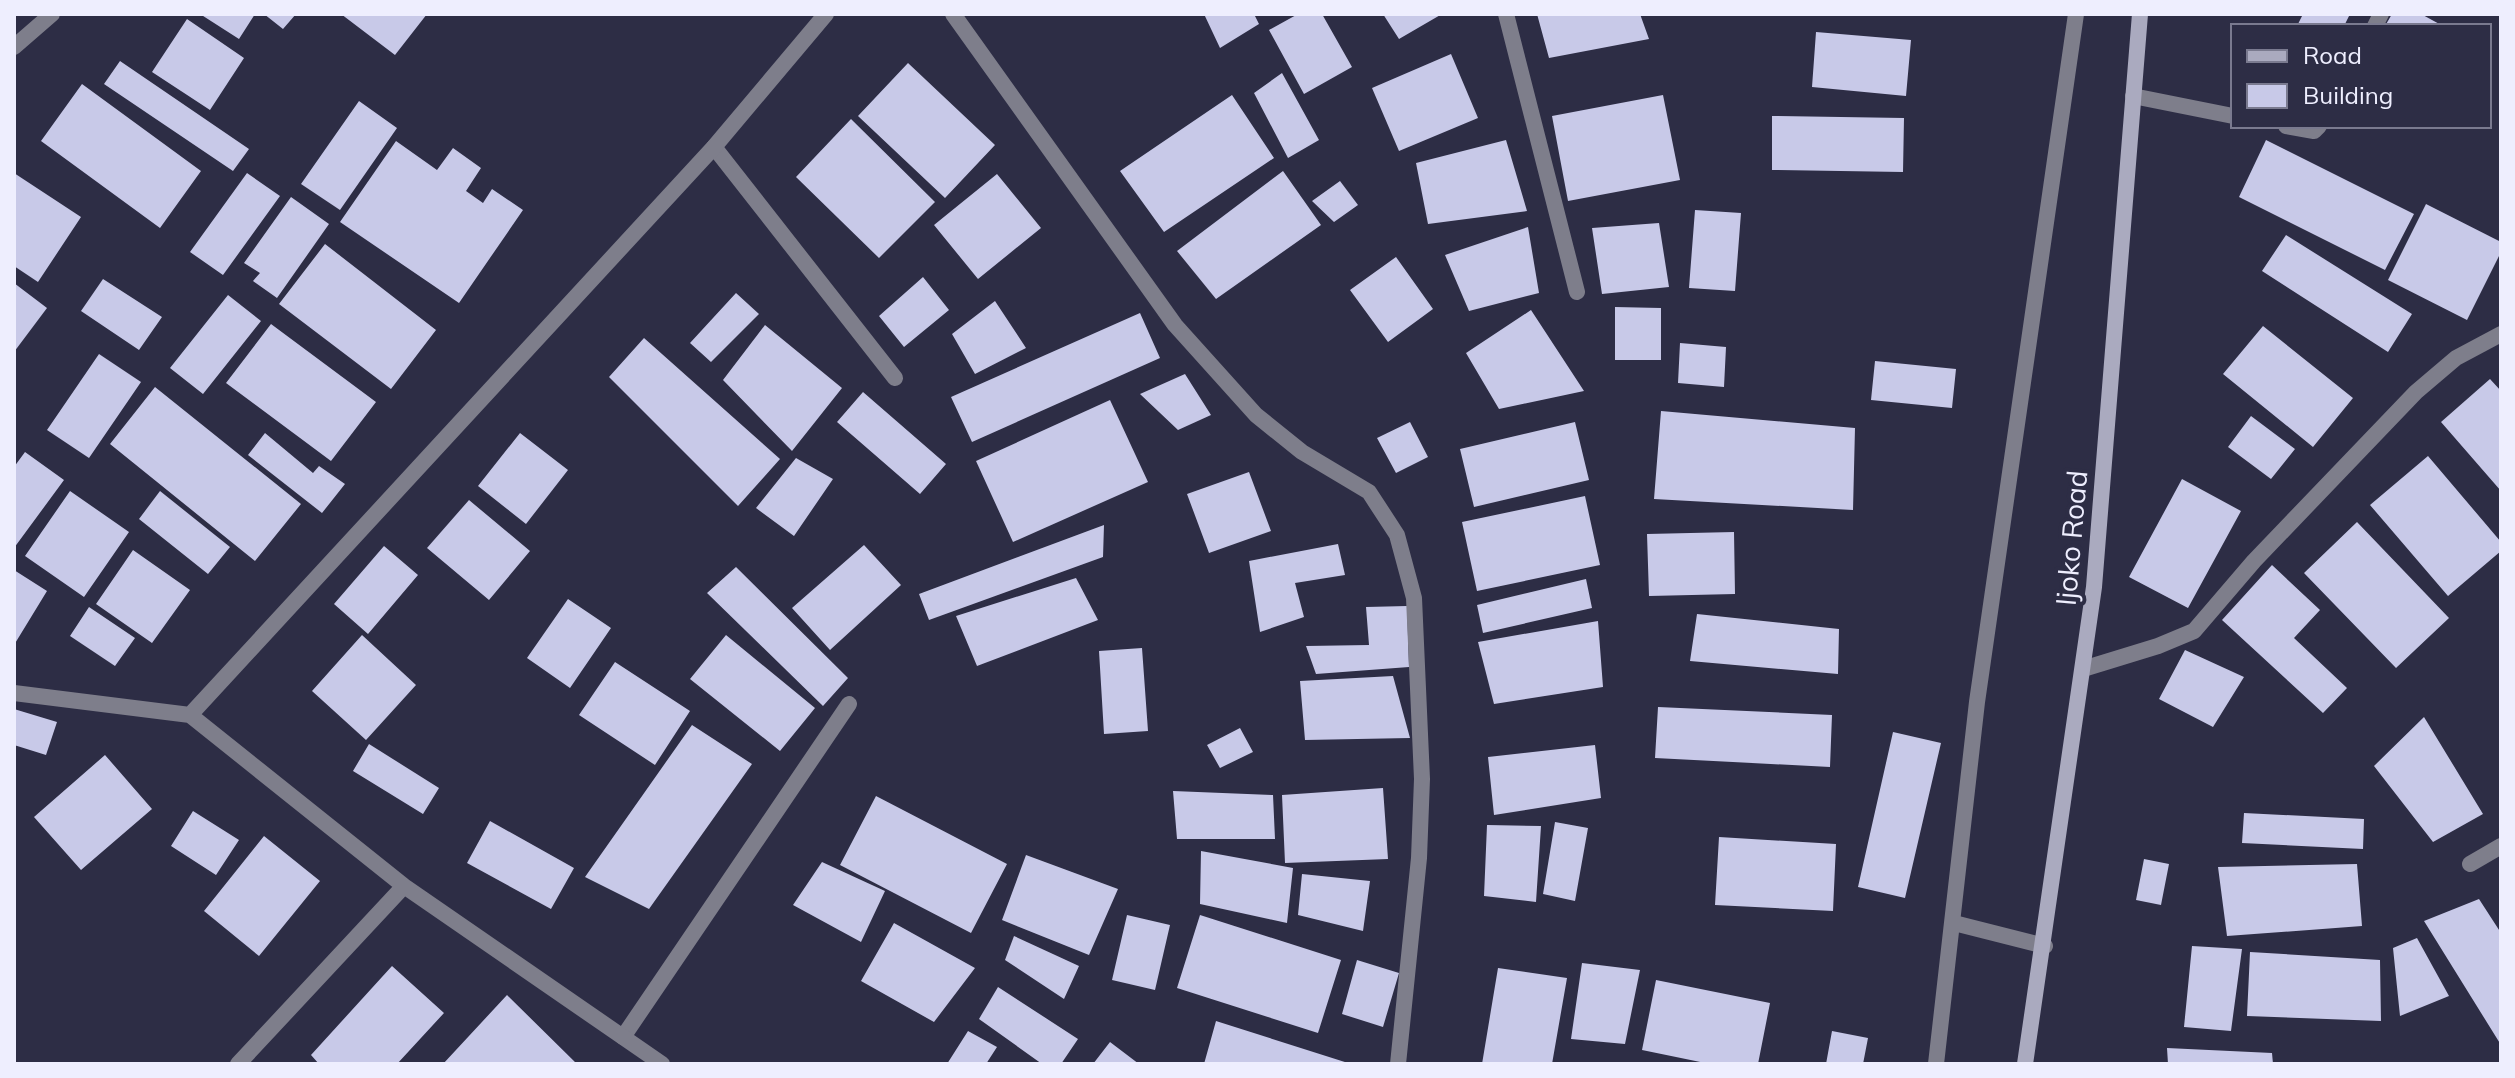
<svg xmlns="http://www.w3.org/2000/svg" width="2515" height="1078" viewBox="0 0 2515 1078" font-family="Mulish,sans-serif">
  <style>
    .building { fill: #c8c9e8 }
    .lines { fill: none; stroke-linecap: round; stroke-linejoin: round }
    .lane { stroke: #7e7e8b; stroke-width: 16 }
    .street { stroke: #7e7e8b; stroke-width: 16 }
    .secondary { stroke: #aaaabf; stroke-width: 16 }
    .labels { text-anchor: middle; dominant-baseline: central; stroke-width: 8; stroke-linejoin: round; paint-order: stroke }
    .street-label { font-size: 28px; fill: #eeeefe; stroke: #2d2d45 }
  </style>
  <rect width="100%" height="100%" fill="#2d2d45"/>
  <path class="building" d="M200,14h55l-16,25z
    M264,14h32l-13,15z
    M341,14h86l-32,41z
    M1204,14h50l5,10 -39,24z
    M1298,14h24l30,53 -48,27 -35,-64z
    M1383,14h59l-43,25z
    M1537,14h103l9,25 -100,19z
    M2303,14h47l-6,12h-47z
    M2392,14h29l22,12h-58z
    M187,19l57,39 -34,52 -58,-38z
    M1816,32l95,8 -5,56 -94,-9z
    M1451,54l27,64 -79,33 -27,-63z
    M120,61l129,88 -16,22 -129,-87z
    M908,63l87,82 -50,53 -87,-82z
    M1282,73l37,67 -31,18 -34,-65z
    M82,84l119,87 -41,57 -119,-87z
    M1232,95l42,63 -110,74 -44,-61z
    M1663,95l17,85 -112,21 -16,-85z
    M359,101l38,27 -57,82 -39,-26z
    M1772,116l132,2 -1,54 -131,-2z
    M851,119l84,83 -56,56 -83,-81z
    M1506,140l21,71 -99,13 -12,-61z
    M2266,140l148,74 -29,56 -146,-73z
    M396,141l41,29 16,-22 28,20 -15,23 17,12 9,-14 31,21 -64,93 -119,-81z
    M1283,171l38,54 -105,74 -39,-48z
    M14,173l67,44 -43,65 -24,-16z
    M247,173l33,23 -57,79 -33,-23z
    M997,174l44,54 -63,51 -44,-54z
    M1340,181l18,24 -24,17 -22,-21z
    M291,197l38,27 -52,74 -24,-17 7,-8 -16,-10z
    M2426,204l75,38v10l-34,68 -79,-40z
    M1695,210l46,3 -6,78 -46,-3z
    M1659,223l10,64 -67,7 -10,-66z
    M1528,227l11,66 -70,18 -24,-56z
    M2286,235l126,79 -24,38 -126,-81z
    M325,244l111,86 -45,59 -112,-85z
    M1396,257l37,52 -45,33 -38,-52z
    M923,277l26,33 -45,37 -25,-31z
    M103,279l59,38 -23,33 -58,-39z
    M14,283l33,25 -33,44z
    M736,293l23,21 -48,48 -21,-19z
    M228,295l33,26 -58,73 -33,-26z
    M995,301l31,47 -51,26 -23,-40z
    M1615,307l46,1v52h-46z
    M1531,310l53,81 -85,18 -33,-56z
    M1140,313l20,45 -188,84 -21,-45z
    M271,324l105,78 -45,59 -105,-78z
    M765,325l77,63 -50,63 -69,-71z
    M2263,326l90,72 -40,49 -90,-73z
    M644,338l136,121 -42,47 -129,-129z
    M1680,343l46,4 -2,40 -46,-4z
    M99,354l42,28 -52,76 -42,-28z
    M1875,361l81,8 -4,39 -81,-8z
    M1185,374l26,41 -33,15 -38,-36z
    M2490,379l11,12v100l-60,-69z
    M155,387l146,117 -46,57 -145,-117z
    M863,392l83,72 -26,30 -83,-72z
    M1110,400l38,82 -135,60 -37,-81z
    M1661,411l194,17 -2,82 -199,-11z
    M2251,416l44,33 -24,30 -43,-32z
    M1410,422l18,35 -32,16 -19,-35z
    M1575,422l14,58 -115,27 -14,-58z
    M265,433l48,40 6,-7 26,18 -23,29 -74,-58z
    M520,433l48,37 -42,54 -48,-38z
    M25,452l39,28 -50,68v-81z
    M2428,456l73,86v9l-53,45 -78,-91z
    M796,458l37,21 -39,57 -38,-28z
    M1249,472l22,59 -62,22 -22,-59z
    M2182,479l59,32 -53,97 -59,-31z
    M70,491l59,41 -45,65 -59,-41z
    M160,491l70,56 -22,27 -69,-55z
    M1585,496l15,69 -123,26 -15,-69z
    M469,500l61,51 -41,49 -62,-52z
    M2357,522l92,96 -53,50 -92,-95z
    M1104,525l-1,32 -174,63 -10,-26z
    M1734,532l1,62 -86,2 -2,-62z
    M1338,544l7,31 -50,8 9,34 -44,15 -11,-71z
    M864,545l37,40 -71,65 -38,-42z
    M384,546l34,29 -50,59 -34,-30z
    M133,550l57,40 -38,53 -56,-39z
    M2272,565l48,45 -26,28 53,50 -24,25 -101,-93z
    M736,567l112,111 -25,28 -116,-113z
    M14,570l33,21 -33,54z
    M1076,578l22,42 -121,46 -21,-50z
    M1586,579l6,29 -109,25 -6,-28z
    M568,599l43,29 -41,60 -43,-30z
    M1407,606l2,61 -93,7 -10,-28 63,-1 -3,-38z
    M89,607l46,31 -20,28 -45,-30z
    M1697,614l142,15 -1,45 -148,-13z
    M1598,621l5,66 -109,17 -16,-62z
    M362,635l54,50 -50,55 -54,-49z
    M726,635l89,73 -35,43 -90,-72z
    M1142,648l6,83 -44,3 -5,-83z
    M2185,650l59,27 -31,50 -54,-28z
    M615,662l75,49 -35,54 -76,-50z
    M1393,676l17,62 -105,2 -5,-59z
    M1658,707l174,8 -2,52 -175,-9z
    M14,709l43,13 -11,33 -32,-10z
    M2424,717l59,97 -50,28 -59,-76z
    M692,725l60,39 -103,145 -64,-32z
    M1240,728l13,24 -33,16 -13,-23z
    M1893,732l48,11 -36,155 -47,-11z
    M369,744l70,44 -16,26 -70,-43z
    M1595,745l6,53 -107,17 -6,-58z
    M105,755l47,54 -71,61 -47,-53z
    M1383,788l5,71 -103,4 -3,-68z
    M1173,791l100,4 2,44h-98z
    M876,796l131,68 -36,69 -131,-68z
    M193,811l46,29 -23,35 -45,-29z
    M2244,813l120,6 -1,30 -121,-6z
    M490,821l84,47 -23,41 -84,-46z
    M1555,822l33,6 -13,73 -32,-7z
    M1487,825l54,1 -5,76 -52,-6z
    M264,836l56,45 -61,75 -55,-45z
    M1719,837l117,7 -3,67 -118,-6z
    M1201,851l92,17 -6,55 -87,-19z
    M1026,855l92,34 -29,66 -87,-35z
    M2144,859l25,5 -8,41 -25,-5z
    M822,862l63,29 -24,51 -68,-37z
    M2357,864l5,62 -135,10 -9,-69z
    M1302,874l68,7 -7,50 -65,-16z
    M2479,899l22,34v112l-77,-124z
    M1127,915l43,10 -15,65 -43,-10z
    M1200,915l141,45 -23,73 -141,-45z
    M894,923l81,45 -41,54 -73,-41z
    M1014,936l65,30 -15,33 -59,-39z
    M2417,938l32,58 -49,20 -7,-68z
    M2192,946l50,3 -11,82 -47,-4z
    M2250,952l130,8 1,61 -134,-5z
    M1357,960l42,13 -16,54 -41,-13z
    M1582,963l58,7 -15,74 -54,-5z
    M392,966l52,47 -47,51h-78l-8,-9z
    M1498,968l69,10 -15,86h-70z
    M1656,980l114,23 -12,61h-48l-68,-14z
    M998,987l80,52 -17,25h-19l-63,-45z
    M507,995l70,69h-134z
    M1216,1021l132,42v1h-144z
    M968,1031l29,16 -11,17h-39z
    M1832,1031l36,7 -5,26h-37z
    M1110,1042l29,22h-46z
    M2167,1048l105,5 1,11h-105z"/>
  <g class="lines">
    <path class="lane" d="M1506,14l71,278
      M2375,26l6,-12
      M2133,96l100,20
      M2286,126l28,5 5,-5
      M714,147l181,231
      M2470,864l31,-18
      M623,1037l226,-333"/>
    <path class="street" d="M953,14l222,311 81,90 46,37 67,40 28,43 17,63 8,181 -3,79 -21,206
      M14,47l38,-33
      M2083,669l75,-23 36,-15 60,-70 162,-169 40,-34 45,-24
      M14,693l176,22 214,171 258,178
      M190,715l524,-568 112,-133
      M1954,923l91,23
      M238,1064l166,-178
      M1936,1064l41,-362 99,-688"/>
    <path class="secondary" d="M2025,1064l69,-477 46,-573"/>
  </g>
  <g class="labels">
    <g class="street-label">
      <text transform="translate(2071 538) rotate(-85)">Ijoko Road</text>
    </g>
  </g>
  <rect width="2515" height="1078" fill="none" stroke="#eeeefe" stroke-width="32"/>
  <rect x="2231" y="24" width="260" height="104" fill="#2d2d45" stroke="#7a7a8f" stroke-width="2"/>
  <rect x="2247" y="50" width="40" height="12" fill="#aaaabf" stroke="#7a7a8f" stroke-width="2"/>
  <text x="2303" y="64" font-size="24" fill="#eeeefe">Road</text>
  <rect x="2247" y="84" width="40" height="24" fill="#c8c9e8" stroke="#7a7a8f" stroke-width="2"/>
  <text x="2303" y="104" font-size="24" fill="#eeeefe">Building</text>
</svg>
